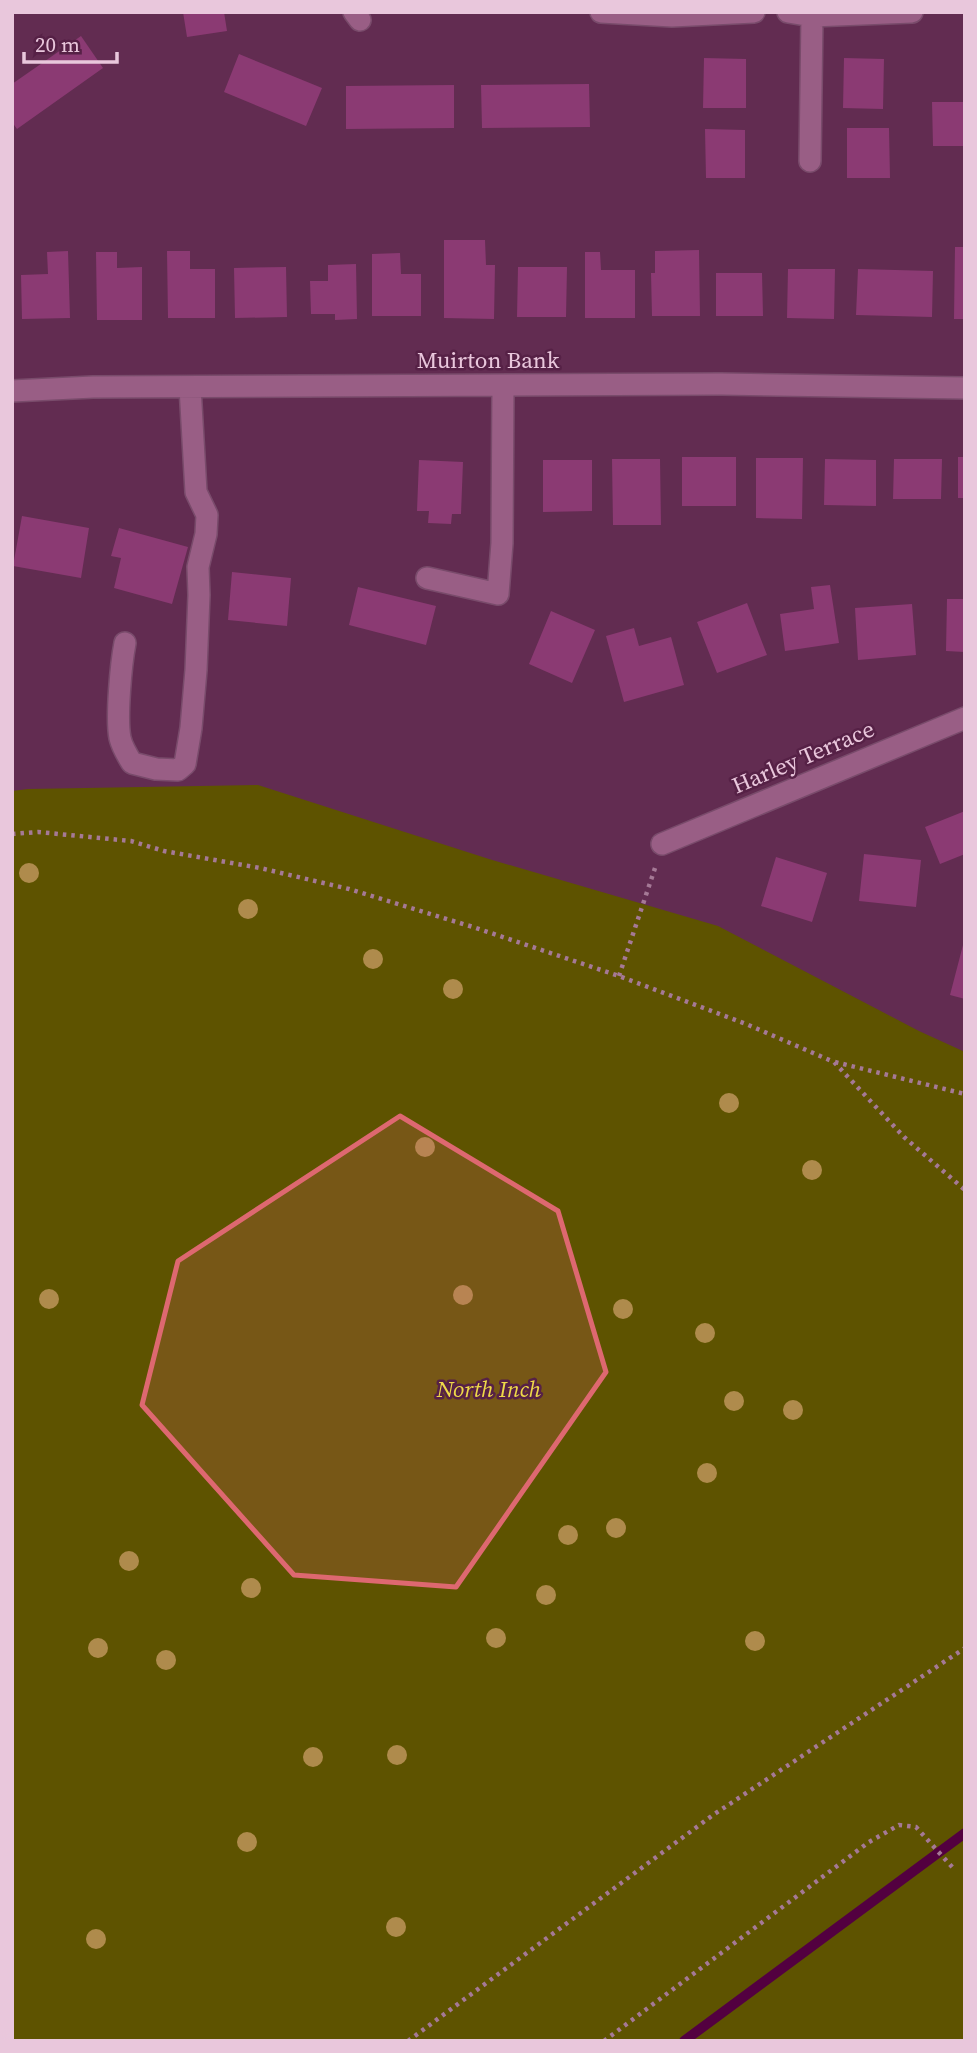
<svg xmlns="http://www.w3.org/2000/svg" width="977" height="2053" viewBox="0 0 977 2053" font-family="'Source Serif 4',serif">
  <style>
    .green { fill: #5e5300 }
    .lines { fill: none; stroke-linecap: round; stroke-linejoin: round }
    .stream { stroke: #530040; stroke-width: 10 }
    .building { fill: #8b3a73 }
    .minor-casing { stroke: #794b6b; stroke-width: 24 }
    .path { stroke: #a57996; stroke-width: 4.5; stroke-dasharray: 3.5 5; stroke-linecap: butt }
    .minor { stroke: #995e85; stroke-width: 21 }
    .tree { fill: #af8b4c }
    .marked { fill: #de6870; fill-opacity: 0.2; stroke: #de6870; stroke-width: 5; stroke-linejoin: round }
    .labels { text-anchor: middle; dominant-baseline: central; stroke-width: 5; stroke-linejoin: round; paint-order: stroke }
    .street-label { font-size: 23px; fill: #e9c7dc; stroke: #562146 }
    .park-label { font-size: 23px; font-style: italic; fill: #eed948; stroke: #562146 }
  </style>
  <rect width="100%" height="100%" fill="#622c51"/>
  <path class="green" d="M258,785l231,74 229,67 201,105 46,21v989h-953v-1250l16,-2z"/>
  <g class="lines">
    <path class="stream" d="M684,2041l281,-208"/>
  </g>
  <path class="building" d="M183,12h41l3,19 -40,6z
    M81,36l22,32 -86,61 -5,-7v-38z
    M239,54l83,34 -16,38 -82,-34z
    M704,58l42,1v49h-43z
    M844,58l40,1 -1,50 -40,-1z
    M589,84l1,43 -108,1 -1,-43z
    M454,85v43l-108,1v-43z
    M932,102h33v44h-32z
    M847,128h42l1,50h-43z
    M705,129l40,1v48h-39z
    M444,240h41l1,25h9l-1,54 -50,-1z
    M955,247h10v72h-11z
    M699,250l1,66h-48l-1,-43h4v-22z
    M68,251l2,67 -48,1 -1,-44 27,-1 -1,-22z
    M167,251h23v18h25v49h-47z
    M96,252h21v16l25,-1v53h-45z
    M585,252h15l1,18h34v48h-50z
    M400,253l1,21h20v42h-49v-62z
    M356,264l1,55 -22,1v-6h-24l-1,-33h18v-16z
    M286,267l1,50 -52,1 -1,-50z
    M518,267h49l-1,50h-49z
    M788,269h47l-1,50 -47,-1z
    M858,269l75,2 -1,46 -76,-2z
    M716,273h46l1,43h-47z
    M682,457h54v49h-54z
    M958,457h7v41h-7z
    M756,458h47l-1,61 -46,-1z
    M612,459h48l1,66h-48z
    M825,459l51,1v46l-52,-1z
    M894,459h48l-1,40h-48z
    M419,460l44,2 -2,52h-9l-1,10 -23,-1 1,-12h-12z
    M543,460h49v51l-49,1z
    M22,516l67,12 -8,50 -68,-12z
    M119,528l69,19 -16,57 -58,-16 7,-30 -10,-2z
    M232,572l59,6 -4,48 -59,-6z
    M830,585l9,58 -54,8 -5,-37 34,-5 -3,-22z
    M358,587l78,19 -10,39 -77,-20z
    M947,599h18v53l-19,-1z
    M747,603l20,52 -50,18 -20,-51z
    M912,604l4,51 -58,5 -3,-52z
    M551,611l44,19 -23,53 -43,-19z
    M634,628l5,18 32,-9 13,48 -60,17 -18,-66z
    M965,811v43l-25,10 -15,-37z
    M864,854l57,6 -5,47 -57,-6z
    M776,857l51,16 -15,49 -51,-16z
    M963,945l2,1v53l-15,-4z"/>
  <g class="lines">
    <defs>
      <path id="minor" d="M354,12l6,8
        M601,12l71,4 82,-4
        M788,12l24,4 100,-4
        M810,161l2,-145
        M12,391l81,-4 628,-3 244,4
        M427,578l71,16 4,-51 1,-157
        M125,643c-4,21 -9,75 -5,95 2,9 7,17 12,25l24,6 22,1 7,-6 6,-36 5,-58 3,-75 -1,-28 8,-33 1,-19 -11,-23 -6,-105
        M662,844l303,-126"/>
    </defs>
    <use href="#minor" class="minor-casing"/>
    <path class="path" d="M12,834l26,-2 93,9 33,10 96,17 89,21 124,38 146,49 127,48 88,38 70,75 61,53
      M619,976l36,-108
      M835,1062l130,32
      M408,2041l305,-226 252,-167
      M604,2041l265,-199 30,-17 17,2 37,41"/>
    <use href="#minor" class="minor"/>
  </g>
  <g class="tree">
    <circle cx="29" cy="873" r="10"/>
    <circle cx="248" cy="909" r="10"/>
    <circle cx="373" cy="959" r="10"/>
    <circle cx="453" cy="989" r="10"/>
    <circle cx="729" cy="1103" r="10"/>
    <circle cx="425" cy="1147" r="10"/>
    <circle cx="812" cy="1170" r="10"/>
    <circle cx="463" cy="1295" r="10"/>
    <circle cx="49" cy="1299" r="10"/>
    <circle cx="623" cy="1309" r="10"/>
    <circle cx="705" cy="1333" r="10"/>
    <circle cx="734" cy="1401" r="10"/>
    <circle cx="793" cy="1410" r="10"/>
    <circle cx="707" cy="1473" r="10"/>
    <circle cx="616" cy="1528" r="10"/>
    <circle cx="568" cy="1535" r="10"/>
    <circle cx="129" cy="1561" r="10"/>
    <circle cx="251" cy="1588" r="10"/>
    <circle cx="546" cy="1595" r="10"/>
    <circle cx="496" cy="1638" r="10"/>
    <circle cx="755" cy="1641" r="10"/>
    <circle cx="98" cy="1648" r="10"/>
    <circle cx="166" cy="1660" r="10"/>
    <circle cx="397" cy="1755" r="10"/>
    <circle cx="313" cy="1757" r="10"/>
    <circle cx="247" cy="1842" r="10"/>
    <circle cx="396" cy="1927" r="10"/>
    <circle cx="96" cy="1939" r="10"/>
  </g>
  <path class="marked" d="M400,1116l158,95 48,161 -150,215 -162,-12 -152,-170 36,-144z"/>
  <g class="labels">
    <g class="street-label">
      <text x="488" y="360">Muirton Bank</text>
      <text transform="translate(803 757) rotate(-23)">Harley Terrace</text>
    </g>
    <g class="park-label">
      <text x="489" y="1389">North Inch</text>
    </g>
  </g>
  <rect width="977" height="2053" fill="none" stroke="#e9c7dc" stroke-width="28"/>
  <path d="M24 52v10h93v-10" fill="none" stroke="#e9c7dc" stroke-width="3.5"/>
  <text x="35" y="52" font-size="21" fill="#e9c7dc" stroke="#562146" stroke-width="5" paint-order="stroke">20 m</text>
</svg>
